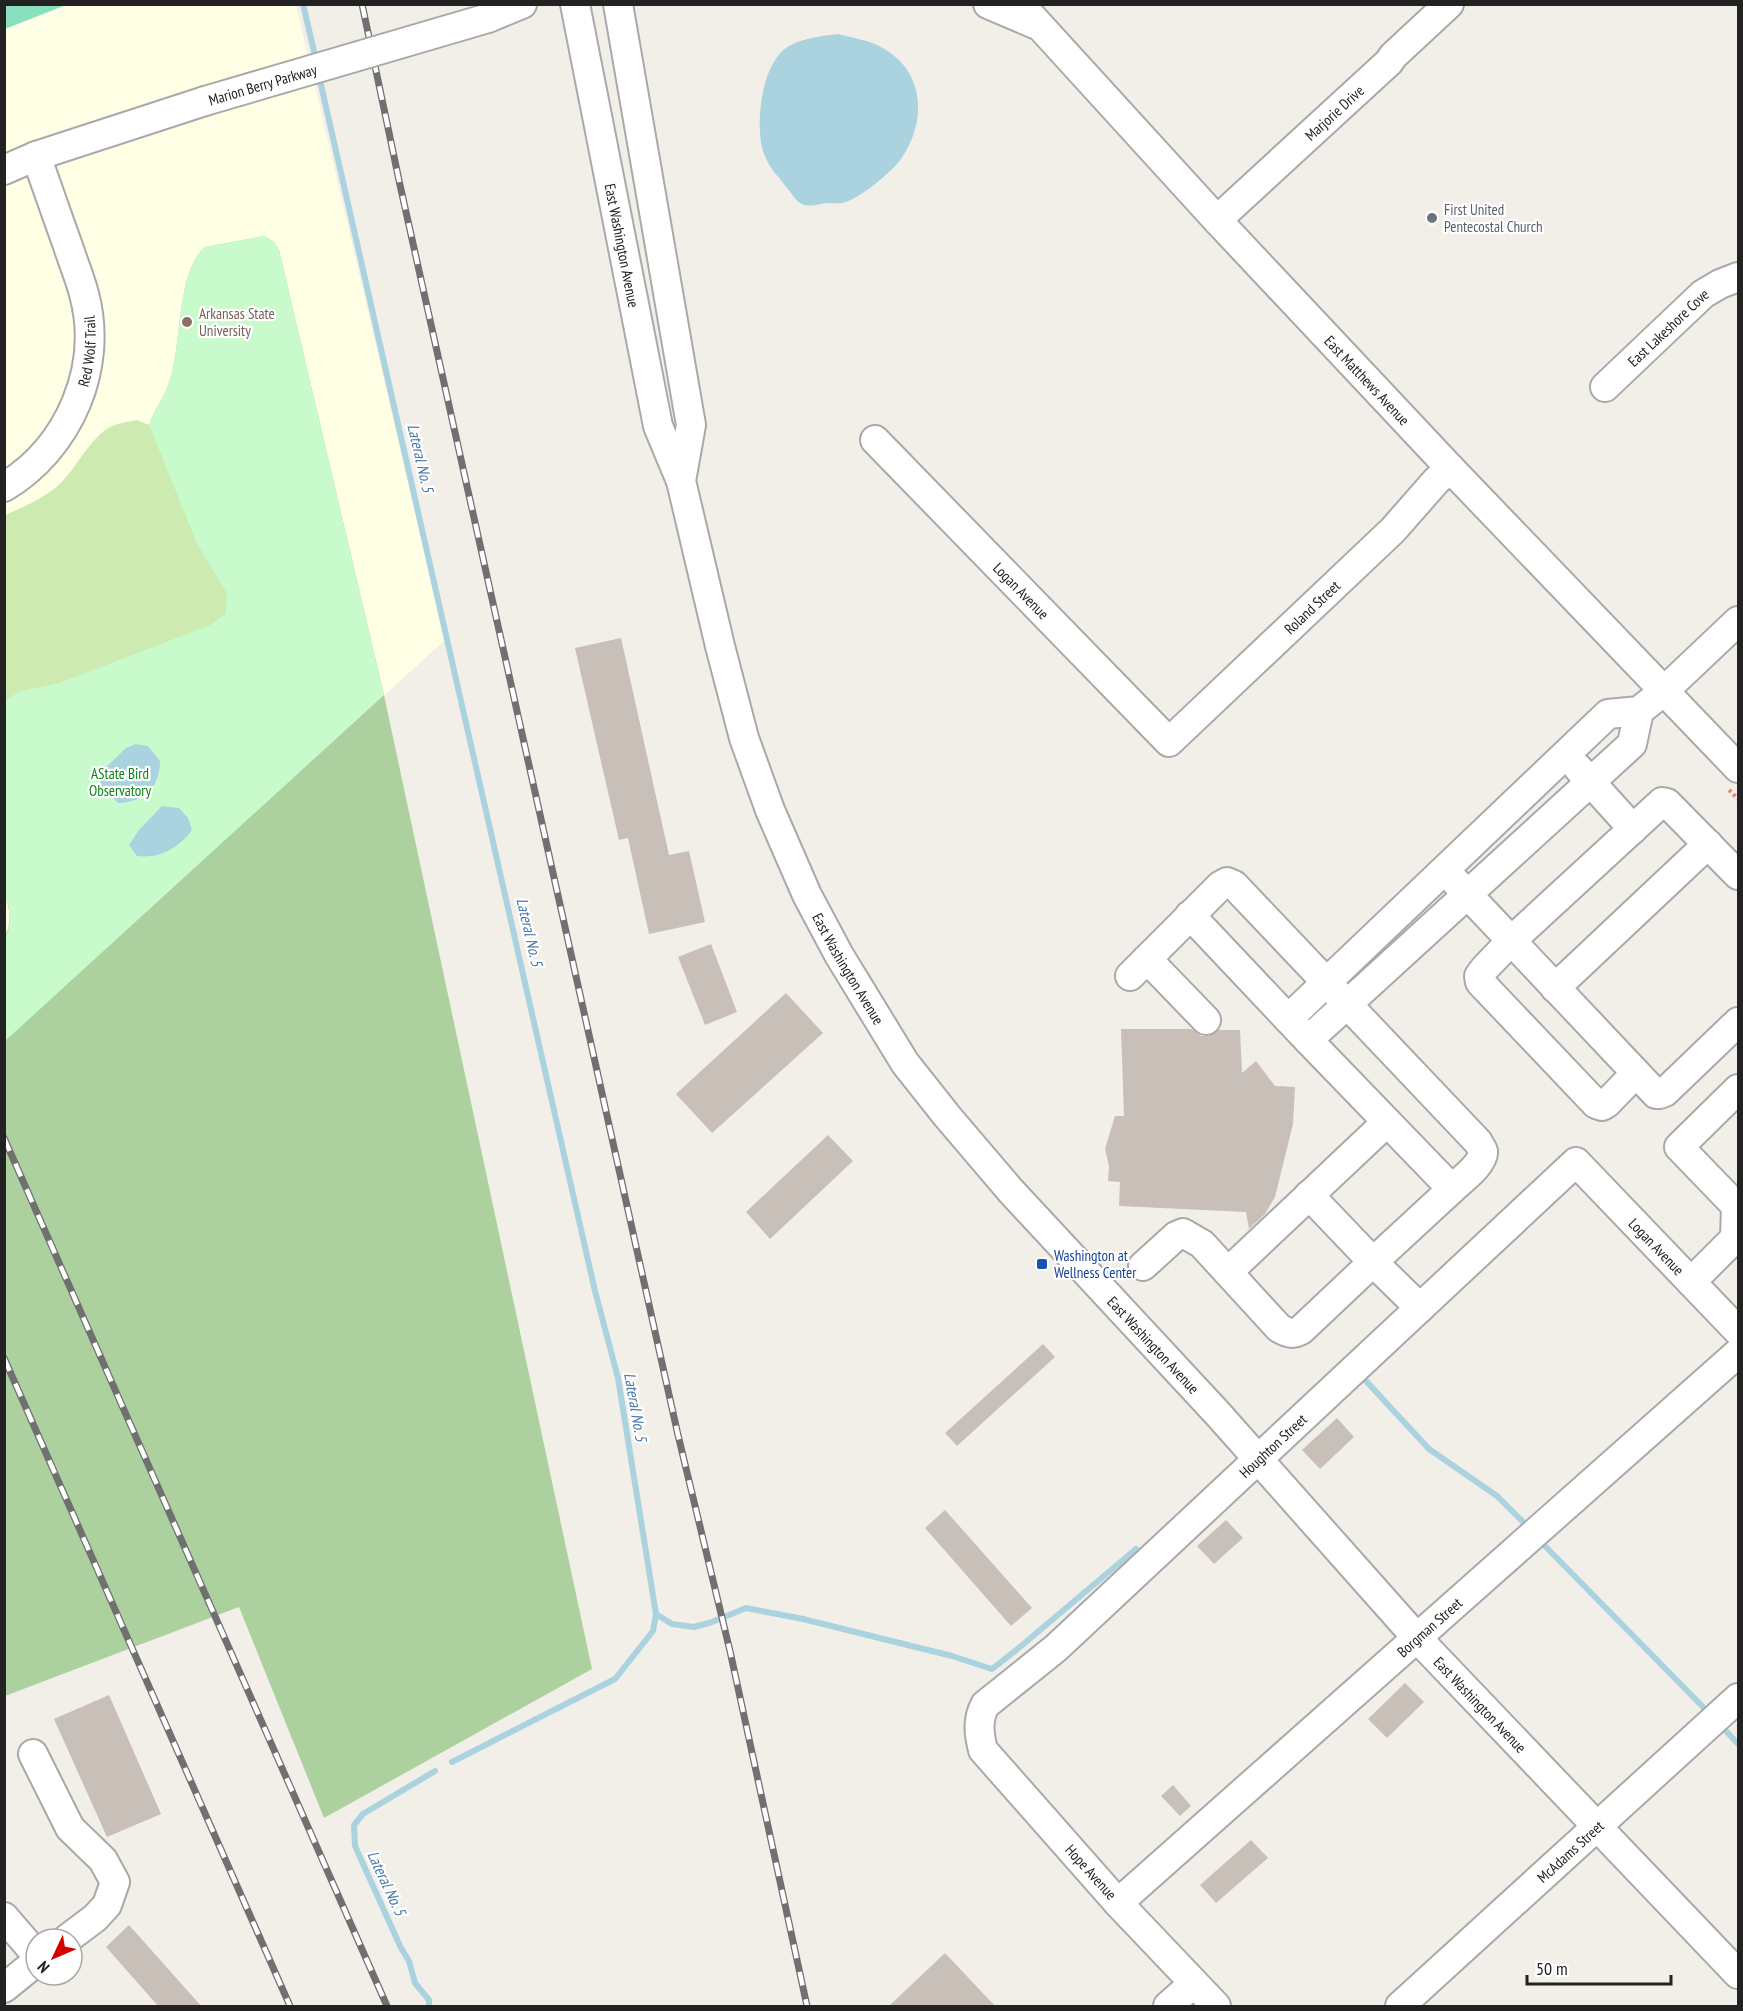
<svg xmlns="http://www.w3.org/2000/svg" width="1743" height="2011" viewBox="0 0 1743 2011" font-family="'PT Sans Narrow',sans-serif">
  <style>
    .education { fill: #ffffe5 }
    .grass { fill: #cdebb0 }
    .forest { fill: #add19e }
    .park { fill: #c8facc }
    .pitch { fill: #88e0be }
    .water { fill: #aad3df }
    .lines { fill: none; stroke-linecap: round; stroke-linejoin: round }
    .stream { stroke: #aad3df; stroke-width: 6 }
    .building { fill: #c7bfb8 }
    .minor-casing { stroke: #a9a9a9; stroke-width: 32 }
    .path { stroke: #fa8072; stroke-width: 4; stroke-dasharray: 3 3; stroke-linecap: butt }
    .minor { stroke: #fff; stroke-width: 28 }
    .rail-casing { stroke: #707070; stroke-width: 7 }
    .rail { stroke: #fff; stroke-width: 4.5; stroke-dasharray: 14; stroke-linecap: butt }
    .minor-bridge-casing { stroke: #a9a9a9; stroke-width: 32; stroke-linecap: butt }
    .minor-bridge { stroke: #fff; stroke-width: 28 }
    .worship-dot { fill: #6b7280; stroke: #fff; stroke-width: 2 }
    .education-dot { fill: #8d6e63; stroke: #fff; stroke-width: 2 }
    .transit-dot { fill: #1a4fb4; stroke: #fff; stroke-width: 2 }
    .labels { text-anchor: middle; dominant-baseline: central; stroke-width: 4.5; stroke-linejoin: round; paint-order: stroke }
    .street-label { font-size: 15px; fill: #222; stroke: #fff }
    .worship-label { font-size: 15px; fill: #5b616d; stroke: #fff; text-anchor: start }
    .education-label { font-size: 15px; fill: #785e54; stroke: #fff; text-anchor: start }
    .park-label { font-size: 15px; fill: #0c8416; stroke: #fff }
    .transit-label { font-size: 15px; fill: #164399; stroke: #fff; text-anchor: start }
    .water-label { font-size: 16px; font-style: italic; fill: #4a7aab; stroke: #fff }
  </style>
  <rect width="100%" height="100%" fill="#f2efe9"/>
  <path class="education" d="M5,5h291l149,635 -440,401z"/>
  <path class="grass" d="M137,420l12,5 48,119 30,50 -2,20 -15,11 -151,58 -39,8 -15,10v-186c17,-7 34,-15 49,-26 20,-15 35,-51 56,-62 8,-4 18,-5 27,-7z"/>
  <path class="forest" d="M264,236l10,6 5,8 105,445 208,974 -268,149 -85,-211 -234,89 -1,-758c8,-13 7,-29 0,-43l1,-194 15,-10 39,-8 151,-58 15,-11 2,-20 -30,-50 -48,-119c5,-15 13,-24 18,-37 17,-39 7,-114 38,-141z"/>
  <path class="park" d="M264,236l10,6 5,8 105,445 -379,346v-103c7,-13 6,-29 -1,-43l1,-194 15,-10 39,-8 151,-58 15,-11 2,-20 -30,-50 -48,-119c5,-15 13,-24 18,-37 17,-39 7,-114 38,-141z"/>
  <path class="pitch" d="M5,4h61v1l-61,24z"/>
  <path class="water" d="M838,34c15,4 30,6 43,13 47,25 46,80 16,117 -11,12 -39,36 -55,39 -4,1 -9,0 -13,0 -10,0 -17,5 -27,1 -7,-3 -10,-11 -15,-16 -8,-11 -18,-20 -23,-34 -10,-28 -3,-92 25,-108 14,-8 34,-10 49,-12z
    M136,744l12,2 12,15c0,26 -15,41 -42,42l-18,-19 -1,-10 27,-26z
    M162,806l17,2 9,10 4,12c-13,18 -33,29 -55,26l-8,-11 10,-15z"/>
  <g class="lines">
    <path class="stream" d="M303,4l13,56
      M319,76l276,1215 23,87 38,236 -3,17 -38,48 -163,83
      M1366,1381l63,68 68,47 27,27
      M1544,1545l161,164
      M656,1614l16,10 22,3 18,-5 34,-14 57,11 149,37 40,13 28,-22 116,-98
      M1726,1731l12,13
      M429,2006v-6l-14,-17 -6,-22 -8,-13 -46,-102 -1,-21 9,-11 72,-43"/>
  </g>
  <path class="building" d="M621,638l48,217 20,-4 16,71 -56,12 -21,-96 -9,2 -44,-192z
    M711,944l26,68 -32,13 -27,-68z
    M786,993l37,40 -111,100 -36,-39z
    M1121,1029h71l9,7h8l10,-6h21l2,43 14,-12 19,25 20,1 -2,37 -18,73 -10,17 -16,15 -3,-17 -127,-6 1,-24 -12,-1 1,-15 -4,-17 10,-33h9z
    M828,1135l25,26 -83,78 -24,-27z
    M1043,1344l12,13 -98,89 -12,-13z
    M1337,1418l17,19 -34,32 -18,-19z
    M945,1510l87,98 -21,18 -86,-98z
    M1226,1520l17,18 -29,26 -17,-18z
    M1405,1683l19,19 -37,36 -19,-19z
    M109,1695l52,119 -54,23 -53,-118z
    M1173,1785l18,21 -11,10 -19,-20z
    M1251,1840l17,18 -52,45 -16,-18z
    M129,1925l73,82h-43l-53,-60z
    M945,1953l51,54h-108z"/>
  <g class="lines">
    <defs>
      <g id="minor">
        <path id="s1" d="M575,4l83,422 23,55 39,165 24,92 26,72 37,85 32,60 66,108 42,53 63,74 208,224 199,224 321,336"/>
        <path d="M618,4l73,421 -10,56"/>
        <path d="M988,4l47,20"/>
        <path id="s2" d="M1020,4l197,216 233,248 288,300"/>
        <path d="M488,18l34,-14"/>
        <path d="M4,170l32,-14 169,-55"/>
        <path id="s3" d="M1217,220l172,-158 4,-6 56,-52"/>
        <path id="s4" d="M1605,387l98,-93 17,-10 18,-7"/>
        <path id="s5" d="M875,440l294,302 224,-212 43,-49 14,-13"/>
        <path id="s6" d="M4,487c65,-39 100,-119 80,-193 -4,-16 -11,-32 -16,-48 -11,-30 -21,-60 -32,-90"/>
        <path d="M1578,768l55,61"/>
        <path d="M1453,879l203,215h4l5,-2 73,-70"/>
        <path d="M1190,915l118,125 144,149 -79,73 47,46"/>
        <path d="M1147,959l59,61"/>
        <path d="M1130,976l90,-90 7,-4 7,3 244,257c0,1 5,8 5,9 2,12 -23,30 -31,38"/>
        <path d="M1555,988l153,-144"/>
        <path d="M1288,1019l320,-305 31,-3 25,-20 74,-70"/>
        <path d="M1308,1040l324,-296 7,-33"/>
        <path d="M1636,1073l-29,30 -5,3 -6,-2 -116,-122 -1,-6 6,-8 26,-27 151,-139 5,1 71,72"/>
        <path d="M1143,1266l33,-30 7,-3 19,11 77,84c9,5 13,7 22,2l72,-68 -64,-67"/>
        <path d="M1228,1272l159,-150"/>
        <path d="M1691,1282l44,-44 1,-32 -57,-59 59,-58"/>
        <path d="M33,1754l37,74 33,32 12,22 -8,23 -12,13 -28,21"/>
        <path id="s7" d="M1118,1903l620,-550"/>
        <path d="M4,1917l32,37"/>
        <path d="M4,1988l32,-26"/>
        <path d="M1168,2006l26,-23"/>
        <path id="s8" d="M1216,2006l-98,-103 -135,-153c-4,-16 -6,-30 2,-45l71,-57 520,-486 162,169"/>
        <path id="s9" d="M1400,2006l338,-308"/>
      </g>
    </defs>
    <use href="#minor" class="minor-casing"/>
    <path class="path" d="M1729,790l9,9"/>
    <use href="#minor" class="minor"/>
    <defs>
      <path id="rail" d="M362,4l38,181 278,1250 52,216 77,355
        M4,1138l383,868
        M4,1358l286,648"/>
    </defs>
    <use href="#rail" class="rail-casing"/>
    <use href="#rail" class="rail"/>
    <defs>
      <g id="minor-bridge">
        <path id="s10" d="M205,101l283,-83"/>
      </g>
    </defs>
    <use href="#minor-bridge" class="minor-bridge-casing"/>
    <use href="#minor-bridge" class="minor-bridge"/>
  </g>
  <circle class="worship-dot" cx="1432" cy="218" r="6"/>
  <circle class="education-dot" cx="187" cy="322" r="6"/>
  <rect class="transit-dot" x="1036" y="1258" width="12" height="12" rx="3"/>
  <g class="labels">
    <g class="street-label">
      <text stroke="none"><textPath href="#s10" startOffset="60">Marion Berry Parkway</textPath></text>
      <text stroke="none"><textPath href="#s3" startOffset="159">Marjorie Drive</textPath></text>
      <text stroke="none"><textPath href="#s1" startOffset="246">East Washington Avenue</textPath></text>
      <text stroke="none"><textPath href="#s4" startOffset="87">East Lakeshore Cove</textPath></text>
      <text stroke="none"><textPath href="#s6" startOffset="166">Red Wolf Trail</textPath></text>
      <text stroke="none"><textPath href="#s2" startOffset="512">East Matthews Avenue</textPath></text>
      <text stroke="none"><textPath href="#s5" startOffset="210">Logan Avenue</textPath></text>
      <text stroke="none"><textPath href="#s5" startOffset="618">Roland Street</textPath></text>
      <text stroke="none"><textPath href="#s1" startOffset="1008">East Washington Avenue</textPath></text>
      <text stroke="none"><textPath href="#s8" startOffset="1312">Logan Avenue</textPath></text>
      <text stroke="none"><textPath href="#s1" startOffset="1494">East Washington Avenue</textPath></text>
      <text stroke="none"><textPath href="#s8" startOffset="780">Houghton Street</textPath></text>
      <text stroke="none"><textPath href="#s7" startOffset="416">Borgman Street</textPath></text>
      <text stroke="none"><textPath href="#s1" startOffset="1980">East Washington Avenue</textPath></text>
      <text stroke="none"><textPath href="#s9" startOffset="230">McAdams Street</textPath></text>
      <text transform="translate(1091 1872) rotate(48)">Hope Avenue</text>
    </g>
    <g class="worship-label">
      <text x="1444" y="209">First United<tspan x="1444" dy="17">Pentecostal Church</tspan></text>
    </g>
    <g class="education-label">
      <text x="199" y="313">Arkansas State<tspan x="199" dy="17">University</tspan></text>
    </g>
    <g class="park-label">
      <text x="120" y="773">AState Bird<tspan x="120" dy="17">Observatory</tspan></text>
    </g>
    <g class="transit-label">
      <text x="1054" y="1255">Washington at<tspan x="1054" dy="17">Wellness Center</tspan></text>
    </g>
    <g class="water-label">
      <text transform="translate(421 458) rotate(77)">Lateral No. 5</text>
      <text transform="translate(530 932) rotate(77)">Lateral No. 5</text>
      <text transform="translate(636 1407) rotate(80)">Lateral No. 5</text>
      <text transform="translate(387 1883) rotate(65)">Lateral No. 5</text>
    </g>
  </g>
  <rect width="1743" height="2011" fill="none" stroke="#222222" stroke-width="12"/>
  <g transform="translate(54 1957) rotate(226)"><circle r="28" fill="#ffffff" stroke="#a7a7a7" stroke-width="1.5"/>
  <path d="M0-4.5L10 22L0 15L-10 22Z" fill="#d40000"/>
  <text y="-9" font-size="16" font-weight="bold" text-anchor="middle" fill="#222222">N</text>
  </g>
  <path d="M1527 1975v9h144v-9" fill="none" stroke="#222222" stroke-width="3"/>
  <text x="1536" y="1975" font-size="18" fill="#222222" stroke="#ffffff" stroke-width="4.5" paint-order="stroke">50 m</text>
</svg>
